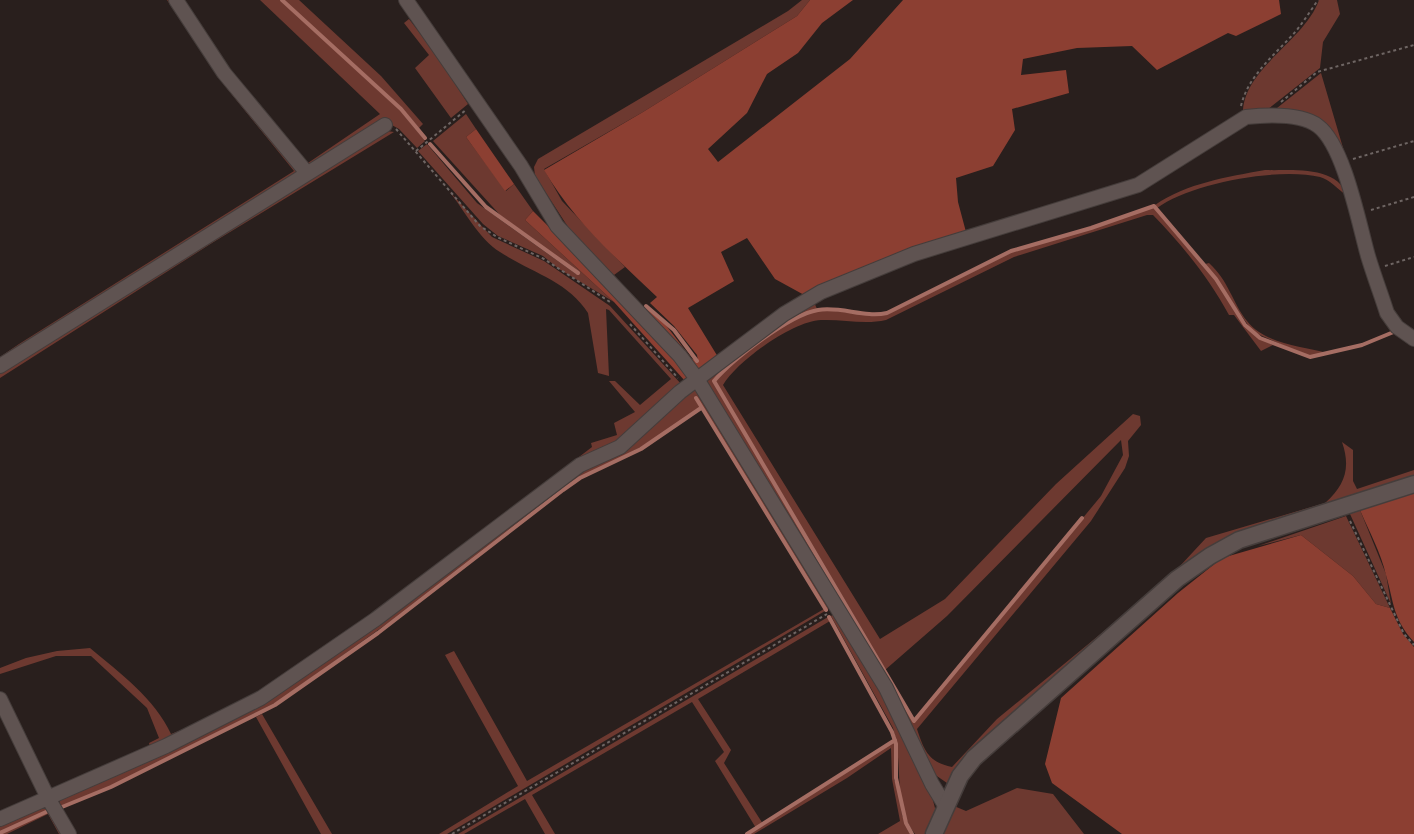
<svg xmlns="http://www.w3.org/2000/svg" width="1414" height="834" viewBox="0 0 1414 834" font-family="Montserrat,sans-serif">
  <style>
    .green { fill: #6d3930 }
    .forest { fill: #8c3f32 }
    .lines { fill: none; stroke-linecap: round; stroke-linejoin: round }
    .stream { stroke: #a56d63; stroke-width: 4 }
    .minor-casing { stroke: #453d3b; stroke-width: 16 }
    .tertiary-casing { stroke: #453d3b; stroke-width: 19 }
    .path { stroke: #6e6563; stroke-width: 2; stroke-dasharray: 3 3; stroke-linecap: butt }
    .minor { stroke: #5f5351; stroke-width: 14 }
    .tertiary { stroke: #5f5351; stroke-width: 16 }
  </style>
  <rect width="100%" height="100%" fill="#291f1d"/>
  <path class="green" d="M167,0h8l127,169 -302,195v-7l19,-13 275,-173 -69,-85z
    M260,0h20l120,110 25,31 -8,7 -18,-19 -9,-5 -80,43 -5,-2 75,-51z
    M283,0h16l82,76 42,48 -4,4 -17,-20z
    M802,0h8l-13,16 -154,96 -99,57 18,32 63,66 -11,8 -44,-45 -35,-54 -1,-9 4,-8 250,-148z
    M1319,0h18l3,14 -17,28 -3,26 -57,45 -16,1 -4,-4c3,-43 62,-70 76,-110z
    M409,19l29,38 30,47 -17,14 -36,-50 14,-13 -25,-32z
    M1321,73l25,85 -20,-29 -54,-17z
    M466,114l10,15 -10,8 40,54 8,-7 19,27 -8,9 89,82 -55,-33 -16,-13 -45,-20 -15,-12 -65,-73 9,-7 50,59 99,71 1,-3 -77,-56 -67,-74z
    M387,131l7,1 -182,111 -212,135v-8z
    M1265,170c25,1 73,-5 82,26 -8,-6 -18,-17 -27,-19 -41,-10 -129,6 -163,31l-2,-3c32,-22 72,-28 110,-35z
    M449,191l43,46 52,24 66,45 72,79 -49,48 -161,106 120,-92 -1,-4 26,-8 -3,-12 21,-11 -26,-31h6l25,24 31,-26 -62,-69 -3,-1 3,67 -11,-3 -10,-60c-20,-32 -58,-41 -88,-61 -21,-13 -36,-42 -51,-61z
    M1154,207c21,24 42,48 61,72 22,27 23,51 58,66l-12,6 -27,-36h-5c-20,-37 -46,-69 -76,-100h-6l-133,42 -128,63c-22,5 -43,-1 -65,0 -28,1 -84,41 -98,65l157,254 65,-40 111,-115 77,-70 7,2 1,9 -13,16 1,15 -4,12 -34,53 -174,208c7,21 11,33 35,38l45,-48 123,-101 60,-52 26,-28 119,-35c20,-18 26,-35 17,-61l11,8v31l4,8 57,-19v7l-186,63 -106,83 -151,126 -24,34 -16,-11 -225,-393 78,-62 30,-15 3,7c-32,12 -85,44 -104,72l201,341 187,-226 22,-41 -2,-15 -174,176 -62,54 -170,-289c19,-22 75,-65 103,-70 23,-3 46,8 70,3l124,-62z
    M1209,263c20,18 23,39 38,58 18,23 54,25 80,32l-17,4 -57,-25 -48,-68z
    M696,383l135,222 -4,5 -132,-214 5,12 -59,39 -80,42 -173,134 -111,79 -176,89 -40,15 16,28h-3l-15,-28 1,-7 105,-49 126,-69 86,-61 204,-153 40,-19z
    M1360,510l26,64 5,30 -41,-90z
    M1346,516l44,92 -14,-4 -23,-28 -52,-41 -43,11z
    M456,550l2,3 -179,130 -129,64 -1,-4 10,-5 -12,-30 -56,-52h-35l-56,18v-6l26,-10 31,-7 33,-3c30,25 65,51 81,86 106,-39 196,-116 285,-184z
    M824,609l1,2 -378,223h-8l79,-48 -73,-131 9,-4 73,130z
    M834,614c36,55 86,130 101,194v6l-9,20h-11c-23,-30 -11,-72 -22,-106l-62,-112z
    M828,617l2,4 -132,78 33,51 -7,13 39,61 -7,4 -41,-67 9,-9 -32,-50 -160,93 23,39h-10l-20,-35 -61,35h-6z
    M262,714l70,120h-11l-65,-117z
    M894,742v38l6,10 2,25 8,19h-32l22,-13 -8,-42 -1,-31 -44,30 -93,56h-5z
    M1017,788l36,6 31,40h-142l12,-28 12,5z
    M40,805l8,2 17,27h-6l-11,-20 -41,20h-7l46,-22 -46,20v-8z"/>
  <path class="forest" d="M810,0h43l-31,23 -24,30 -31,21 -20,39 -39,36 10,13 132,-103 53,-59h376l2,14 -45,22 -8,-3 -71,37 -25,-24 -55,2 -54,11 -2,16 45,-5 3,23 -57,16 3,21 -22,36 -37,12 2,24 8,30 -160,64 -31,-17 -28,-41 -26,14 13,29 -46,27 30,49 -21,16 -57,-63 6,-3 16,13 30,39 6,2 -1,-6 -23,-29 -24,-23 7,-6c-42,-40 -84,-77 -113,-127l99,-58 154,-96z
    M476,129l38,55 -9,7 -39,-54z
    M533,211l86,86 72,79 -6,5 -71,-79 -89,-82z
    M1414,491v151c-21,-23 -20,-39 -28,-67 -5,-22 -17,-44 -26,-65z
    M1301,535l52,41 23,28 14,4 13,26 11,13v187h-292l-70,-51 -7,-19 16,-66 117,-105 44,-35z"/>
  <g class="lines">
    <path class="stream" d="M282,0l119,109 24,29
      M430,144l56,63 92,66
      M646,306l28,24 23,31
      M696,398l130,212
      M1082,518l-168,203 -200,-340c19,-22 75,-66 104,-71 23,-4 46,8 69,3l124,-62 80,-23 63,-22 62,73 29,46 15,13 50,19 52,-12 34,-14
      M829,617l63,115 4,12v34l10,45 6,11
      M62,807l49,-20 164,-82 103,-72 185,-143 17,-12 61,-29 60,-41
      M0,833l46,-21
      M747,834l148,-94"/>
    <defs>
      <path id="minor" d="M176,0l48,73 83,100
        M406,0l115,166 36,60 123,130 17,23 189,309 46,96 14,23
        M0,366l385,-241
        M0,699l48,99 21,36
        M0,819l166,-73 95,-48 115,-79 204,-154 40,-18 60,-55 104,-78 37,-22 93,-38 224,-69 108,-68c20,-2 55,-4 72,9 26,19 41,98 50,130 6,20 13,38 19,57l10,14 17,12"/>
      <path id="tertiary" d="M934,834l26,-58 14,-18 203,-179 33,-23 29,-16 175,-56"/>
    </defs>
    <use href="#minor" class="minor-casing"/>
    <use href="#tertiary" class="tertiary-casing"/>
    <path class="path" d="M1281,102l36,-30 97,-27
      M1241,106c7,-31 35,-52 55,-75 8,-10 15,-21 22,-31
      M396,129l84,97 17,11 47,22 66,43
      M416,151l51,-42
      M1353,159l61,-18
      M1371,210l43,-13
      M1385,266l29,-9
      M630,324l48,54
      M1350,521l54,113 10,11
      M452,834l375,-220"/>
    <use href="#minor" class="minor"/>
    <use href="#tertiary" class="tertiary"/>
  </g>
</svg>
